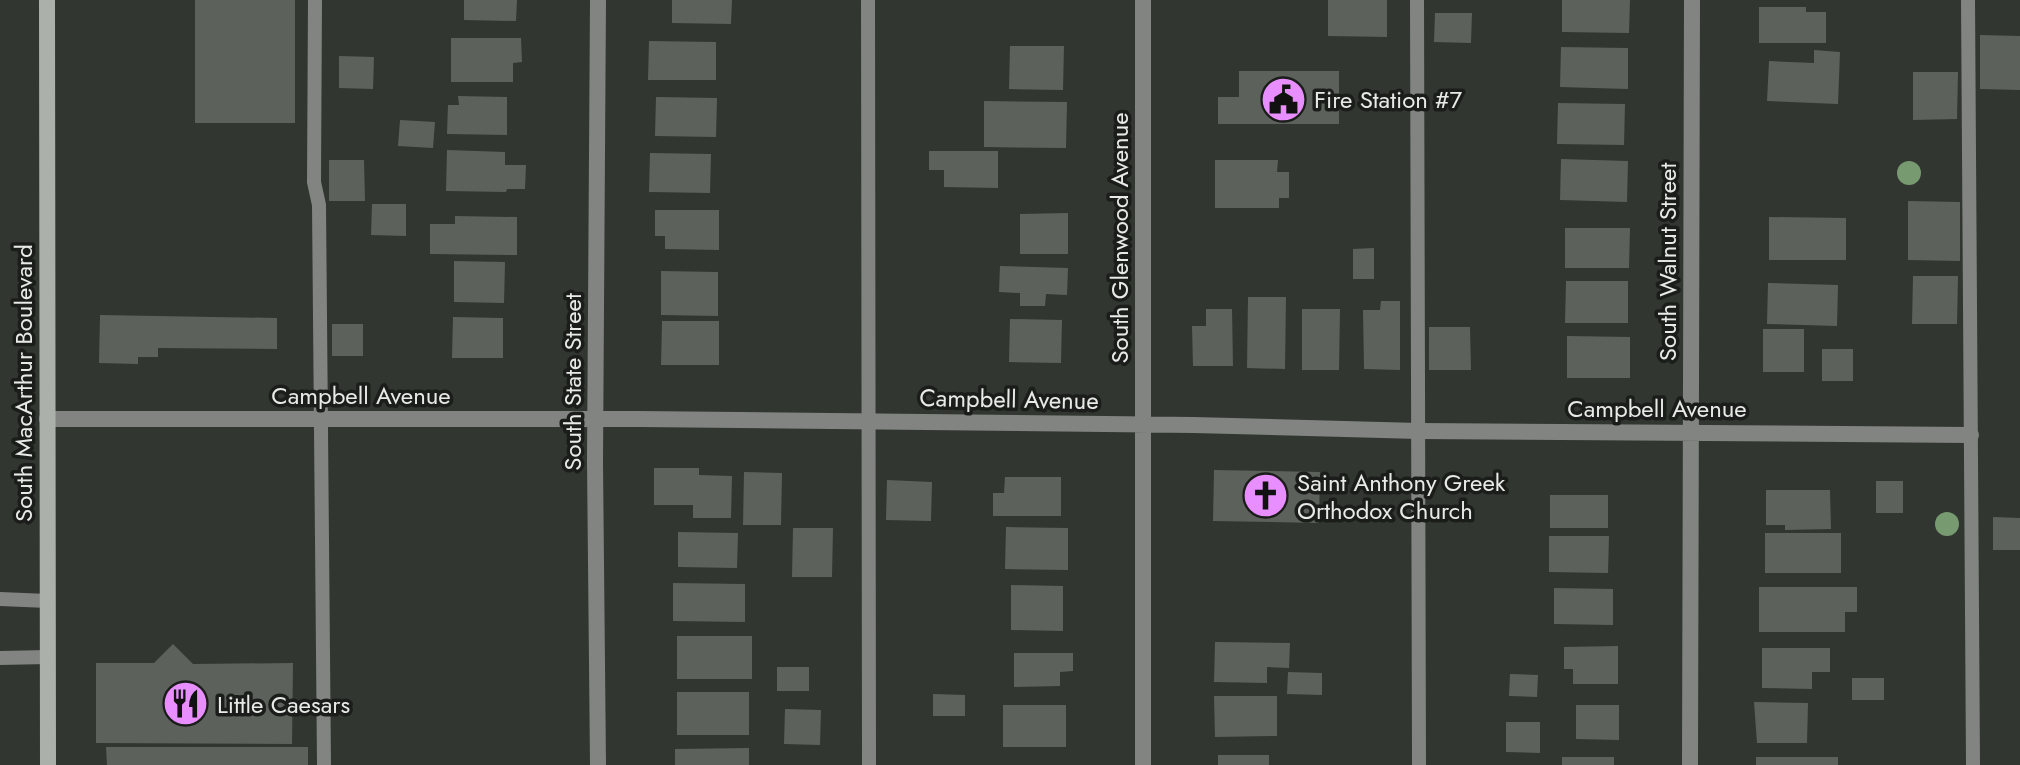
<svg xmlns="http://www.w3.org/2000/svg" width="2020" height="765" viewBox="0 0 2020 765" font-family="Jost,sans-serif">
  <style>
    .building { fill: #5c625b }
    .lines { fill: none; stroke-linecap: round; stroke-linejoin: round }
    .lane { stroke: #818480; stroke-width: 14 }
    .street { stroke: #818480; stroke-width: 16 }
    .secondary { stroke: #acb0ab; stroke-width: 16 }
    .tree { fill: #789a70 }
    .labels { text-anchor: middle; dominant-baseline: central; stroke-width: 7; stroke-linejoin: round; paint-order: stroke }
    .poi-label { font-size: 24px; fill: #e7eae6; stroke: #1b1d1a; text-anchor: start }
    .street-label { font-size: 24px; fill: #e7eae6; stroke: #1b1d1a }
  </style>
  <rect width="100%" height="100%" fill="#313630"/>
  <path class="building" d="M195,0h100v123h-100z
    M464,0h53l-1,21 -52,-1z
    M672,0h60l-1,24 -59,-1z
    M1328,0h59v37l-59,-1z
    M1562,0h68l-1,33 -67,-1z
    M1759,7h47v5h20v31h-67z
    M1435,13h37l-1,30 -37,-1z
    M1980,35l40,1v54l-40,-1z
    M451,38h70l1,24 -9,1v19h-62z
    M649,41l67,1v38h-68z
    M1010,46h54l-1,44 -54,-1z
    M1561,47l67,1v41l-68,-2z
    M1814,50l26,2 -2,52 -71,-3 2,-40 45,2z
    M339,56l35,1 -1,32 -34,-1z
    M1239,71h100v53h-121v-27h21z
    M1913,72h45l-1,47 -44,1z
    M458,96l49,1v38l-60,-1 1,-29h11z
    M656,97l61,1 -1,39 -61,-1z
    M984,101l83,1 -1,46 -82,-1z
    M1558,103l67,1 -1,41 -67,-1z
    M400,120l35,2 -2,26 -35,-2z
    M447,150l58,2v13h21l-1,24h-18l-1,3 -60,-1z
    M929,151h69v37l-54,-1v-17h-15z
    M650,153l61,1 -1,39 -61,-1z
    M1561,159l67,2 -1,41 -67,-2z
    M329,160h35l1,41h-36z
    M1215,160h63l-1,12h12v26h-10v10h-64z
    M1908,201l52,1v59l-52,-1z
    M372,204h34v32l-35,-1z
    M655,210h64v40l-54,-1v-13h-10z
    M1068,213v41h-48v-40z
    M455,216l62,1v38l-87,-1v-30h25z
    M1769,217l77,1v42h-77z
    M1565,228h65l-1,40h-64z
    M1374,248v31h-21v-30z
    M454,261l51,1 -1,41 -50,-1z
    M1000,266l68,2 -1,27 -21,-1 -1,12h-25v-13l-21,-1z
    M661,271l57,1v44l-57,-1z
    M1913,276h45l-1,48h-45z
    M1566,281h62v42h-63z
    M1768,283l70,2 -1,41 -70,-2z
    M1248,297h38l-1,72 -38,-1z
    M1381,301h19v69l-36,-1 -1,-59h17z
    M1206,309h26l1,57h-40l-1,-40h14z
    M1302,309h38l-1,61h-37z
    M100,315l177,3v31l-119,-1v9h-20v7l-39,-1z
    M453,317l50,1v40h-51z
    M1010,319l52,1 -1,43 -52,-1z
    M662,321h57v44h-58z
    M332,324h31v32h-31z
    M1429,327h41l1,43h-42z
    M1763,329h41v43h-41z
    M1567,336l63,1v41h-63z
    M1822,349h31v32h-31z
    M654,468h45v7l33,1 -1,42h-38v-13h-39z
    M1214,470l106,2 -1,51 -106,-2z
    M744,472l38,1 -1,52h-38z
    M1005,477h56v39h-68v-23h11z
    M887,480l45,2 -1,39 -45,-1z
    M1876,481h27v32h-27z
    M1766,490h64l1,39 -46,1v-5h-19z
    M1550,495h58v33h-58z
    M1993,517l27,1v32h-27z
    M1006,527l62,1v42l-63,-1z
    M793,528h40l-1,49h-40z
    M678,532l60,1 -1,35 -59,-1z
    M1765,533h76v40h-76z
    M1549,536h60l-1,37 -59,-1z
    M673,583l72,1v38l-72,-1z
    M1011,585l52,1v45l-52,-1z
    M1759,587h98v25h-12v20h-86z
    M1554,588l59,1v36l-59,-1z
    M677,636h75v43h-75z
    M1215,642l75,1 -1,25 -22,-1v16l-53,-1z
    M173,644l20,20 100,-1 -1,81 -196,-1v-80h58z
    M1618,646v38h-45v-15h-9v-22z
    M1762,648h68v24h-18v17l-50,-1z
    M1014,653h59v18l-13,1v14l-46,1z
    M777,667h32v24h-32z
    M1288,672l34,1v22l-35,-1z
    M1510,674l28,1 -1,22 -28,-1z
    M1852,678h32v22h-32z
    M677,692h72v43h-72z
    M933,694l32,1v21h-32z
    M1214,696h63v40l-62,1z
    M1754,702l54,1 -1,40h-50z
    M1003,705h63v42h-63z
    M1576,705h43v35l-43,-1z
    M785,709l36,1 -1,35 -36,-1z
    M1506,722h34v31l-34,-1z
    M106,747h202v18h-201z
    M749,748v17h-74v-16z
    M1218,755h51v10h-51z
    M1562,757h52v8h-52z
    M1756,757h82v8h-82z"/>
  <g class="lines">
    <path class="lane" d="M315,0l-1,182 5,23 5,560
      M868,0l1,765
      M1417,0l2,765
      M1968,0l5,765
      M0,599l48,2
      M0,658l48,-1"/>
    <path class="street" d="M1143,0v765
      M47,419h592l554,6 226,6 552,4
      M598,765l-3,-303 3,-462
      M1690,765l2,-765"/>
    <path class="secondary" d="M47,0l1,765"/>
  </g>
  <g class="tree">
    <circle cx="1909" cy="173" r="12"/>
    <circle cx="1947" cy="524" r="12"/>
  </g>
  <defs>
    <symbol id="civic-disc" viewBox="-11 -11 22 22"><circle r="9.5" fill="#e98efe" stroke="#1b1d1a"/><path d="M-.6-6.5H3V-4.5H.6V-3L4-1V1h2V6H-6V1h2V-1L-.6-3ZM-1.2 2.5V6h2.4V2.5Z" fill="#111"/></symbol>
    <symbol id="church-disc" viewBox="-11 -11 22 22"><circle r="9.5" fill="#e98efe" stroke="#1b1d1a"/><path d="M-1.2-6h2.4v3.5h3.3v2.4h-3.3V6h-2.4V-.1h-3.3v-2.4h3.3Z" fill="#111"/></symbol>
    <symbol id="restaurant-disc" viewBox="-11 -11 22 22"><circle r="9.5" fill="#e98efe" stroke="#1b1d1a"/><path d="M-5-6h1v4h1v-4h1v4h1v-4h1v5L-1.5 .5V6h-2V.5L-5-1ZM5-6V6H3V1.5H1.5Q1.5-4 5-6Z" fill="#111"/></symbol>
  </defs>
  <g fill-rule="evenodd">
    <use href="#civic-disc" x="1258" y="74" width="51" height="51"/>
    <use href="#church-disc" x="1240" y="470" width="51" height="51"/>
    <use href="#restaurant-disc" x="160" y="678" width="51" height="51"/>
  </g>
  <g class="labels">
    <g class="poi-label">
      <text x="1314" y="99">Fire Station #7</text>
      <text x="1297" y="482">Saint Anthony Greek<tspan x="1297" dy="28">Orthodox Church</tspan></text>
      <text x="217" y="704">Little Caesars</text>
    </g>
    <g class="street-label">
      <text transform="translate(1119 238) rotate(-90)">South Glenwood Avenue</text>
      <text transform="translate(1667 262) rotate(-90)">South Walnut Street</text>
      <text transform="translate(572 382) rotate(-90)">South State Street</text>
      <text transform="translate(23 383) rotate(-90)">South MacArthur Boulevard</text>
      <text x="361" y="395">Campbell Avenue</text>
      <text transform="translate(1009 399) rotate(1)">Campbell Avenue</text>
      <text x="1657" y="408">Campbell Avenue</text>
    </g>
  </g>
</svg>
